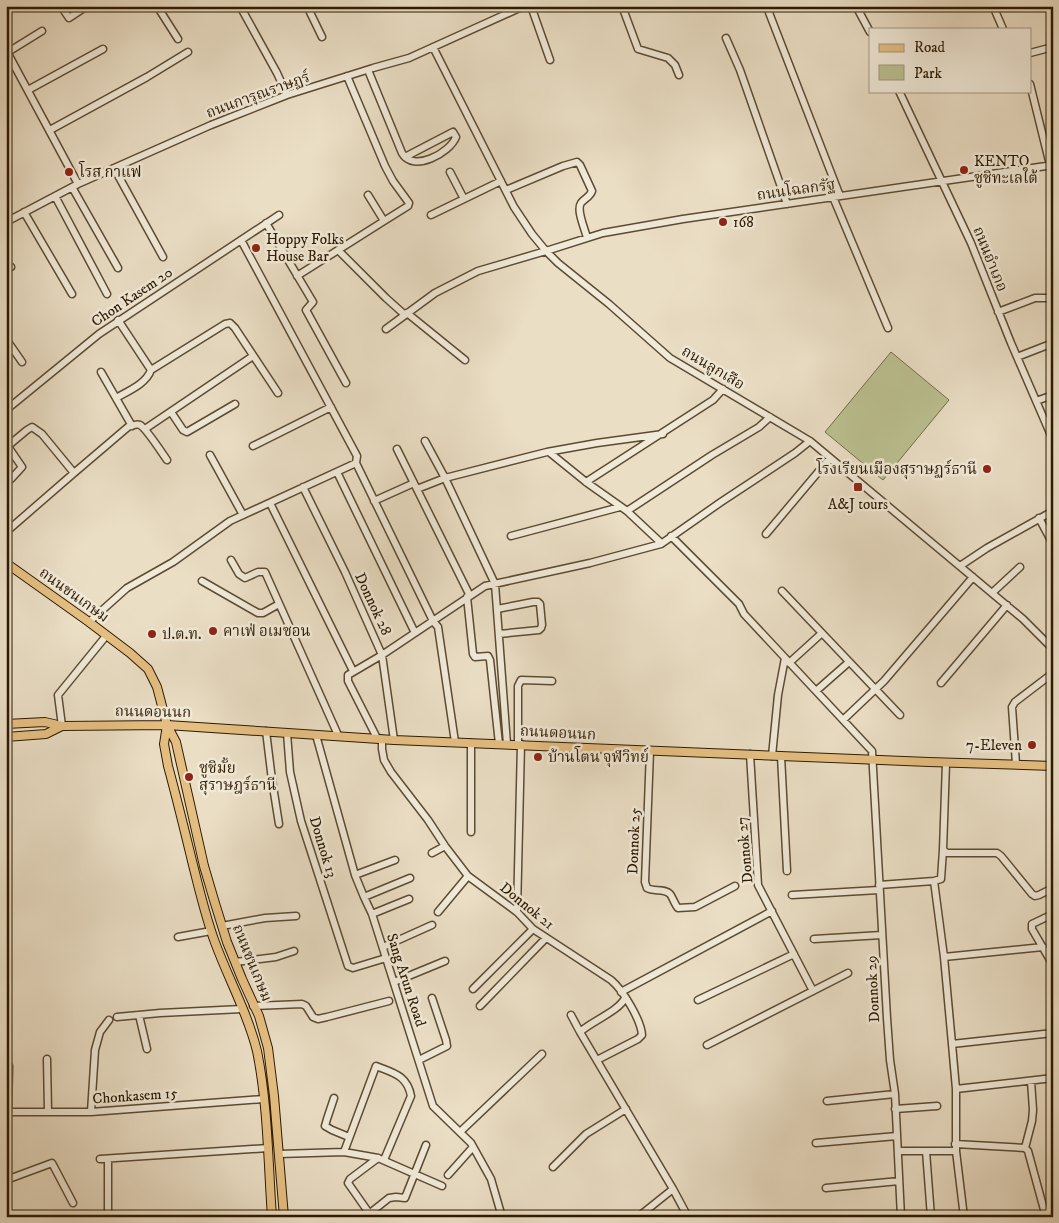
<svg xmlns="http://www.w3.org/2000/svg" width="1059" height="1223" viewBox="0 0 1059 1223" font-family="'IM FELL DW Pica','Noto Serif Thai',serif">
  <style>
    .green { fill: #bbc091; stroke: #746d49 }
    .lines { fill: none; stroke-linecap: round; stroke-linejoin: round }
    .minor-casing { stroke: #5c4b32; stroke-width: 9 }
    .major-casing { stroke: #2d1a01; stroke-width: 10 }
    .minor { stroke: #f1ead9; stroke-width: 6 }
    .major { stroke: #e5bf82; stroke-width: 8 }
    .poi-dot { fill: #8f2418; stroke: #f1ead9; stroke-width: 2 }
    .labels { text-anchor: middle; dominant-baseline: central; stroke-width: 5; stroke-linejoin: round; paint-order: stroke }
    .street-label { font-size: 15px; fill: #2d1a01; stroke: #f1ead9 }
    .poi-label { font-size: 15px; fill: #2d1a01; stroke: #f1ead9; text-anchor: start }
  </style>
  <rect width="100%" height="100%" fill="#eadec5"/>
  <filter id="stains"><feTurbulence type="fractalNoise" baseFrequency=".004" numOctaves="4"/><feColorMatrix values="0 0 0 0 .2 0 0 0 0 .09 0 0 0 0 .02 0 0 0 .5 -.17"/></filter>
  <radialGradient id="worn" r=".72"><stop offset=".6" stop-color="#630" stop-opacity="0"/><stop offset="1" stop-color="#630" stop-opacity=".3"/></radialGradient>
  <path class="green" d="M891,352l58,48 -66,80 -58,-48z"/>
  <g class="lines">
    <defs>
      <path id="minor" d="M61,6l8,12 18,-12
        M157,6l21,33
        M240,6l37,67 10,22
        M307,6l15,31
        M364,6v1
        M531,6l19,54
        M622,6l16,43 30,9 7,7 4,10
        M856,6l14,26
        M993,6l10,23
        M768,10l72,186
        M243,11l8,-5
        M726,38l14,32 47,134
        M433,47l81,160 18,27 14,17 12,12 51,41 61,54 140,83 213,178 30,30
        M6,50l72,134
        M8,52l34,-21
        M1030,53l23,-6
        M368,70l34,83c11,20 48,0 54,-16l-3,-5 -48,25
        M347,76l38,90 8,15 16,22 -1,3 -24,15
        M1030,84l20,81
        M28,90l75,-41
        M899,91l72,152 40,100 42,97
        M50,130l97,-53 41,-25
        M114,168l49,89
        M450,172l14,27
        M72,187l46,81
        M506,190l57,-24 14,-4 3,3 12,26c-2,6 -7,7 -11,12 -5,7 4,26 6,35
        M55,196l52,98
        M833,197l55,131
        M24,212l48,82
        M431,215l70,-34
        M6,222l72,-38 133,-59 76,-30 86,-27 36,-10 115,-52
        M266,223l47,79 -7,8 40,73
        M241,240l116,216 -1,7 77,158 5,6 17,115
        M338,250l48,48 19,17
        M6,266l5,1
        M297,276l87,-55 -16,-26
        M998,312l37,-14h18
        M407,313l58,47
        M118,320l33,50 74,-46 5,-1 5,5 43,65
        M386,329l49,-36 43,-22 68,-20 57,-18 80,-14 370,-54
        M6,339l16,23
        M1017,357l36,-14
        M101,372l31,54
        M116,398c12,-7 30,-14 35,-28
        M1036,401l17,-6
        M6,410l93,-76 180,-119
        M171,412l12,18 4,2 48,-28
        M145,429l108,-73
        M425,441l20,37 50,106 12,160
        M253,446l78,-39
        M397,449l73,147
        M549,452l37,30 41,29 32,30 2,3
        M210,455l33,60
        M337,472l78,161
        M6,478l3,2 2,-1 11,-12 -13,-19v-3l18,-15 5,-3 10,7 32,39
        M586,482l127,-82 10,-11
        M303,487l42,85 37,83 12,85
        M417,489l28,-11 102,-26 50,-9 66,-9
        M374,501l40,-18
        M270,503l83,168
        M627,511l85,-56 47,-28 11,-10
        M1039,518l14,26
        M6,532l68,-59 54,-46c4,-1 8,-4 12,-2 6,3 22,28 27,35
        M766,534l64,-76
        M511,536l109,-29
        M671,536l68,68 5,10 128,137 15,267 3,42 5,34 6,123
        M231,560l8,14 6,4 13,-6h7l73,163
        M960,566l27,-18 66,-37
        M202,581l56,32h5l16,-9
        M782,591l118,124
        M992,593l28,-26
        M467,597l6,57 2,3 13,-1 2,4 9,84
        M497,609l36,-7h5l2,2 2,21 -1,3 -2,2 -40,4
        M89,622l38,-34 46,-26 57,-41 126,-58
        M789,663l33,-30
        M941,683l66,-78
        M816,691l33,-29
        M843,720l41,-39 89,-104
        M62,726l-4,-31 48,-59
        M266,731l6,49 7,44
        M287,733l3,39 11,49 47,145 5,2 33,-10
        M316,735l39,140 9,22 8,17 61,192 38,37 20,36 11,38
        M377,738l-29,-57v-6l34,-20 103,-69 105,-23 71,-19 60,-42 74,-49 15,-12
        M382,739v10l2,11 7,12 37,48 17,26 23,30 49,36 16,17 78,51c12,10 30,40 31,55l-4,4 -41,21
        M471,743v89
        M518,744v-58l3,-6 31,1
        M650,751l-5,131 2,6c6,4 18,0 23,6 2,2 5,11 8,14l17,-1 40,-21
        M750,754l8,131 55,106
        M772,756l6,-61 7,-37
        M781,756l6,115
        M946,763l-3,87 4,3h50l4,3 31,38 3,2 4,-1 14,-7
        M1016,764l-4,-57 3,-5 38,-29
        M432,853l13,-7
        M355,875l40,-15
        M934,881l7,-2 2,-29
        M879,885l55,-4 10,76 8,87 4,45v62l8,66
        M792,895l87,-5
        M364,897l46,-19
        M438,912l30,-36
        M517,912l4,-168
        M372,914l37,-15
        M1053,914l-21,10v5l21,36
        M222,926l43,-8 31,-2
        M178,937l33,-6
        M814,939l68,-4
        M383,947l49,-22
        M944,957l99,-10
        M235,962l41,-5 18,-6
        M394,982l51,-21
        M473,989l60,-60
        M621,992l151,-81
        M625,998c-6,13 -33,23 -45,34l93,157 15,28
        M698,1000l96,-46
        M253,1006l49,-2 4,2 7,11 5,2 9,-2 62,-16
        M480,1006l66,-68
        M139,1015l8,34
        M571,1015l9,17
        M117,1017l43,-4 82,-4
        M952,1044l101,-11
        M707,1045l141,-72
        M47,1059l1,53
        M419,1060l28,-14 -1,-6 -14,-42
        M6,1067l3,-1 -1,46h-2
        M956,1089l97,-11
        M334,1098l-7,21 -2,7 7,4 17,7
        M827,1101l68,-7
        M895,1109l42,-3
        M8,1112h83l173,-13
        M91,1112l4,-62 5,-18 9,-12
        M460,1132l82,-78
        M816,1143l81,-7
        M955,1144l70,4 3,3 18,66
        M1025,1148l7,-27 1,-11 -2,-29
        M898,1151h58
        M926,1151l5,66
        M344,1152l32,-86c17,7 31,9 35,30l-27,64
        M279,1154l65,-2 34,6 64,28
        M100,1159l168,-11
        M108,1159v58
        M553,1167l33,-33 40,-25
        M448,1175l25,-28
        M6,1180l46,-17 21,40
        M826,1188l73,-7
        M369,1213l-21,-30 2,-4 28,-21
        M6,1216l1,1
        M258,1217l14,-1
        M365,1217l24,-19 7,-1 9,1 21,-53
        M638,1217l35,-28"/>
      <path id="major" d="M6,563l83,59 41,31 18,16 9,18 10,38 9,17 28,124 10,34 13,42 15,37 17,37 9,32 6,48 10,121
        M6,724l39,-2 17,4 105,-1 227,15 535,22 124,4
        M167,725l-3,19 4,22c9,33 17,66 25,99 7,27 13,54 23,80 13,35 32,69 41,106 11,54 11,111 15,166
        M6,737l40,-3 16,-8"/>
    </defs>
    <use href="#minor" class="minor-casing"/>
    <use href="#major" class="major-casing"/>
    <use href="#minor" class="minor"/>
    <use href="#major" class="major"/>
  </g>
  <g class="poi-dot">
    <circle cx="964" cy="170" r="5"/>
    <circle cx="69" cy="172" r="5"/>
    <circle cx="723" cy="222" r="5"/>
    <circle cx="256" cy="248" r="5"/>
    <circle cx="987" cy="469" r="5"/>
    <rect x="853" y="482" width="10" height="10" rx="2.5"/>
    <circle cx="213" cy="631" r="5"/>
    <circle cx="152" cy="634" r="5"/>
    <circle cx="1032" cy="745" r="5"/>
    <circle cx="538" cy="757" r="5"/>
    <circle cx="189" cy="777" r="5"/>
  </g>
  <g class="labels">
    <g class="street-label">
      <text transform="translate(258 95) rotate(-20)">ถนนการุณราษฏร์</text>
      <text transform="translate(796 190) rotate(-8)">ถนนโฉลกรัฐ</text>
      <text transform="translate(990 259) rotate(68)">ถนนอำเภอ</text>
      <text transform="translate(132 297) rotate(-34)">Chon Kasem 20</text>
      <text transform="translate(713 368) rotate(31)">ถนนลูกเสือ</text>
      <text transform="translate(74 595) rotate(36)">ถนนชนเกษม</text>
      <text transform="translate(373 604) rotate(65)">Donnok 28</text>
      <text transform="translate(153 712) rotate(1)">ถนนดอนนก</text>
      <text transform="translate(558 733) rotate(3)">ถนนดอนนก</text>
      <text transform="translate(634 841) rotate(-88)">Donnok 25</text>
      <text transform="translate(323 847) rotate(73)">Donnok 13</text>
      <text transform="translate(745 850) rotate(-95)">Donnok 27</text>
      <text transform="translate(527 906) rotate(39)">Donnok 21</text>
      <text transform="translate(252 963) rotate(68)">ถนนชนเกษม</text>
      <text transform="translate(406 980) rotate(72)">Sang Arun Road</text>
      <text transform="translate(873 989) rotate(-93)">Donnok 29</text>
      <text transform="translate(135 1096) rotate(-4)">Chonkasem 15</text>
    </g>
    <g class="poi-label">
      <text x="974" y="161">KENTO<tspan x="974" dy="17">ซูชิทะเลใต้</tspan></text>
      <text x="79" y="172">โรส กาแฟ</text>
      <text x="733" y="222">168</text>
      <text x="266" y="239">Hoppy Folks<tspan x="266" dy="17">House Bar</tspan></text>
      <text x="977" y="469" text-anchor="end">โรงเรียนเมืองสุราษฏร์ธานี</text>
      <text x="858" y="504" text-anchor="middle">A&amp;J tours</text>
      <text x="223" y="631">คาเฟ่ อเมซอน</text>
      <text x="162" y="634">ป.ต.ท.</text>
      <text x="1022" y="745" text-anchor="end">7-Eleven</text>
      <text x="548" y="757">บ้านโตน จุฬวิทย์</text>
      <text x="199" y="768">ซูชิมั้ย<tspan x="199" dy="17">สุราษฎร์ธานี</tspan></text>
    </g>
  </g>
  <rect width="1059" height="1223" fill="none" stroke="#eadec5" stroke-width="25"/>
  <rect x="8" y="8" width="1044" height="1208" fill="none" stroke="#2d1a01" stroke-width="2.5"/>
  <rect x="12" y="12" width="1034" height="1198" fill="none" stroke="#2d1a01"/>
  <rect x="869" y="28" width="162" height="65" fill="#f1ead9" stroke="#a39783"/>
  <rect x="879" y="44" width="25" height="8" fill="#e5bf82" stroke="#a39783"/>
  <text x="914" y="52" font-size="15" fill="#2d1a01">Road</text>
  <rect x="879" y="65" width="25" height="15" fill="#bbc091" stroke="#a39783"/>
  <text x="914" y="78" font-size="15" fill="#2d1a01">Park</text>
  <rect width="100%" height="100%" filter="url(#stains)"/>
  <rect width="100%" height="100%" fill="url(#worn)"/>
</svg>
